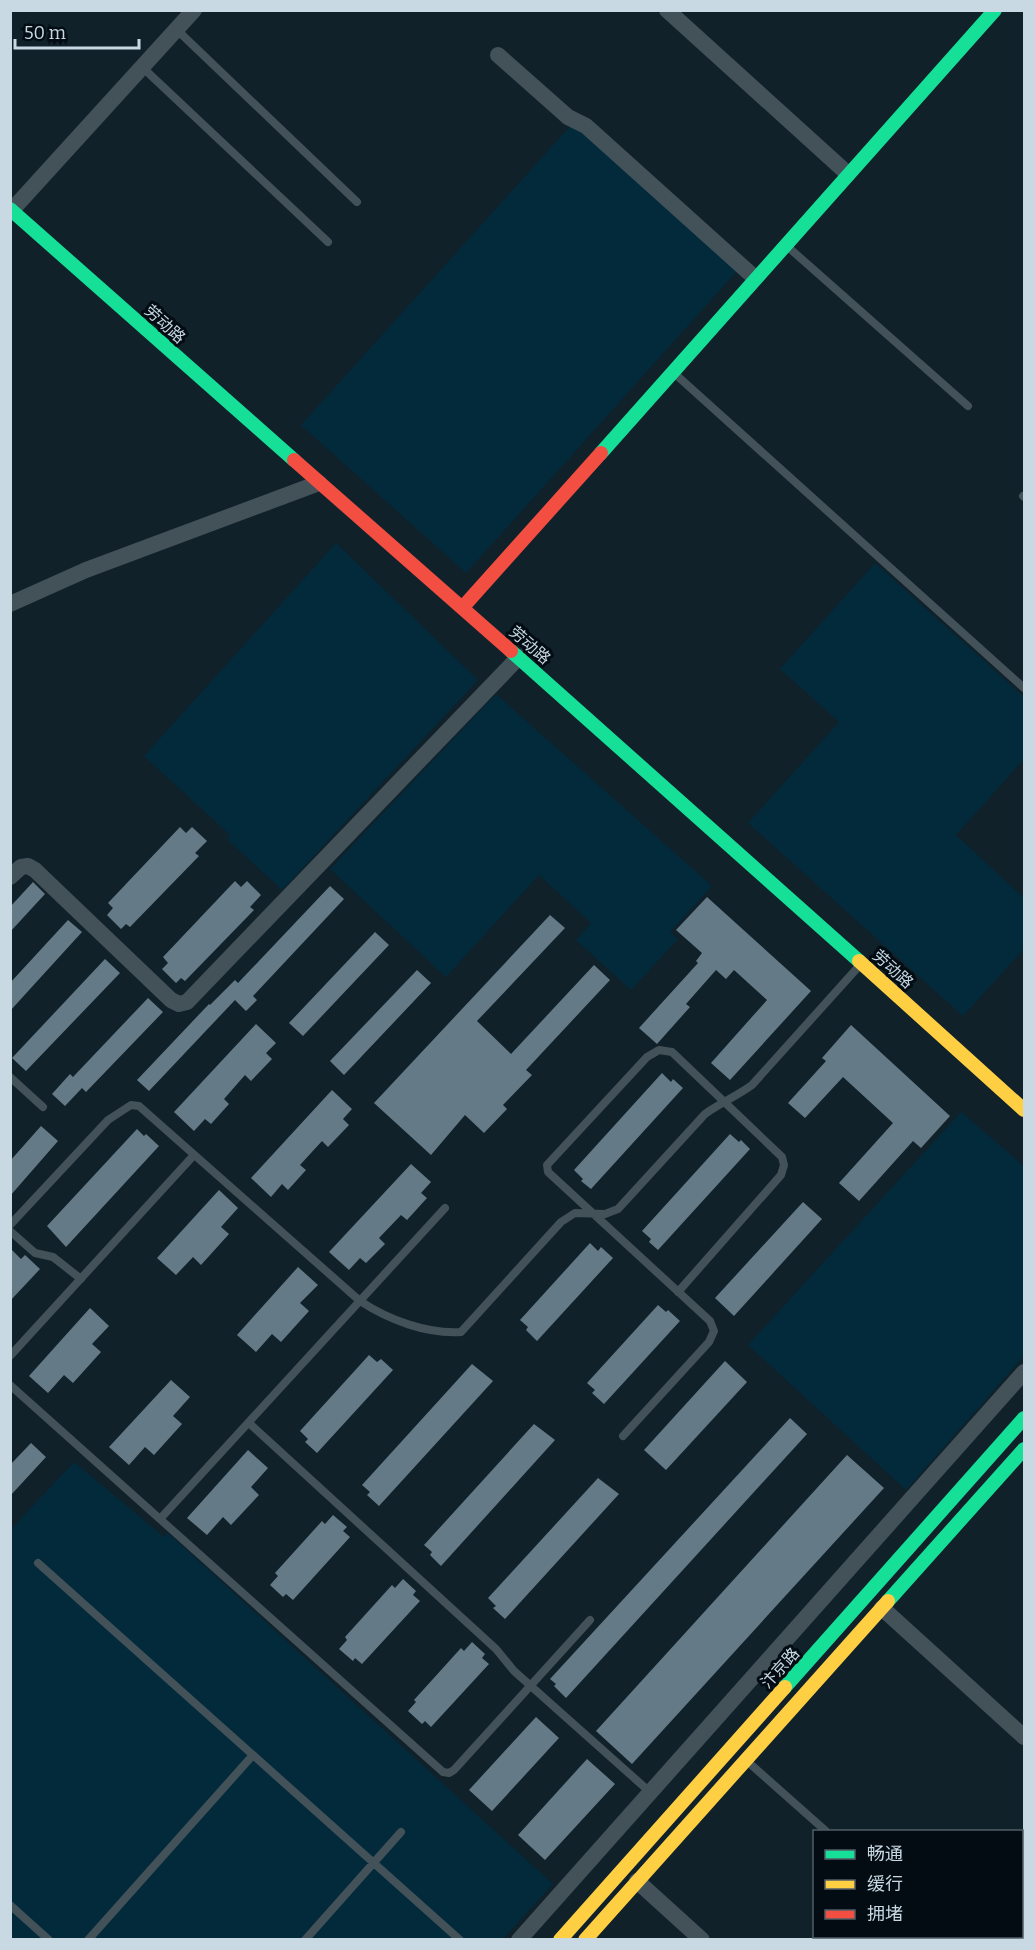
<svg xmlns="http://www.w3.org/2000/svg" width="1035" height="1950" viewBox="0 0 1035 1950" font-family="Bitter,'Noto Sans SC',serif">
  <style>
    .built { fill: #032a3b }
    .building { fill: #647b87 }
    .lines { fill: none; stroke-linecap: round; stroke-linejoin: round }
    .lane { stroke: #435159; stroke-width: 8 }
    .street { stroke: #435159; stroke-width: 16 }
    .fast { stroke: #16e098; stroke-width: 14 }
    .slow { stroke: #ffcf43; stroke-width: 14 }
    .jam { stroke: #f24e42; stroke-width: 14 }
    .labels { text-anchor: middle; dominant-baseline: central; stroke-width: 6; stroke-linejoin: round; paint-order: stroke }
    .street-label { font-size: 16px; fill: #c8d9e3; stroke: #030c13 }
  </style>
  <rect width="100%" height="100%" fill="#10212a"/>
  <path class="built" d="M573,123l165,147 -272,303 -165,-148z
    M336,543l142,137 -196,210 -55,-51 3,-4 -86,-79z
    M875,563l149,134v62l-68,76 68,63v51l-61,67 -215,-193 91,-101 -59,-53z
    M496,694l216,192 -42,46 8,7 -47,51 -55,-50 15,-17 -52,-48 -93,102 -116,-108z
    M961,1112l63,54v190l-118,134 -158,-145z
    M74,1462l90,75 4,-4 385,351 -50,55h-492l-1,-409z"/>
  <path class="building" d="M180,827l6,6 6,-6 15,14 -12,12 4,3 -69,71 -4,-3 -5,5 -14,-14 6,-7 -5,-5z
    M235,881l6,6 6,-6 14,14 -11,12 4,3 -69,71 -4,-3 -5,5 -14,-14 6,-6 -5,-6z
    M33,882l12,12 -35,38v-25z
    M330,886l14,13 -91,97 4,4 -11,11 -11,-11 -86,91 -12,-11 72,-76 1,1 25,-25 3,3z
    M707,897l104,94 -81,89 -19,-17 56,-63 -33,-30 -8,9 -10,-9 -30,34 4,3 -33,37 -18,-16 59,-65 -2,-2 6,-8 -26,-23z
    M550,915l15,13 -88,93 34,33 83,-89 16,15 -84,90 6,5 -29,30 4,4 -23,24 -19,-18 -34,40 -57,-52z
    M68,920l14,12 -72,79v-28z
    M375,932l14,13 -86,91 -14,-13z
    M105,959l15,14 -94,98 -14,-13z
    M417,970l14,13 -87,92 -14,-14z
    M148,998l15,14 -77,80 -4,-4 -17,18 -13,-12 18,-20 3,3z
    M256,1024l20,19 -10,10 6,6 -21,22 -6,-6 -21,24 5,5 -18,20 -6,-5 -11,12 -20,-19z
    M851,1025l99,91 -29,32 -8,-7 -54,60 -20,-18 54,-60 -50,-46 -38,41 -17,-15 38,-42 -4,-3z
    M662,1073l9,9 2,-3 10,9 -92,101 -10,-8 2,-2 -9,-9z
    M332,1090l20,19 -9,10 6,6 -21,22 -6,-6 -22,24 6,5 -18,20 -6,-6 -11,13 -20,-19z
    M41,1126l17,15 -48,55v-35z
    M137,1129l7,7 2,-2 13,12 -93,101 -19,-21z
    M730,1134l9,8 2,-2 9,9 -92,101 -9,-8 2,-3 -9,-8z
    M411,1164l20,18 -10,11 6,5 -20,22 -6,-5 -22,23 6,6 -19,19 -6,-5 -11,12 -20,-18z
    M219,1190l19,18 -17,19 8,7 -28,31 -8,-8 -17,18 -19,-17z
    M803,1202l19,17 -88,97 -19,-18z
    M590,1243l8,8 3,-4 12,11 -76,83 -11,-11 2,-3 -8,-7z
    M10,1248l11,11 4,-4 15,14 -30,32z
    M298,1267l20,18 -18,18 9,8 -28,31 -9,-8 -16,18 -19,-17z
    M658,1305l8,7 2,-2 12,11 -76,83 -12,-11 3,-3 -8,-7z
    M90,1308l19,18 -17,18 9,8 -28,31 -9,-8 -16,18 -19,-17z
    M369,1355l8,7 4,-3 12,11 -76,83 -12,-11 3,-3 -8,-8z
    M725,1361l22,21 -81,88 -22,-20z
    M472,1364l21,17 -114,125 -12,-11 3,-3 -8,-7z
    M171,1380l19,17 -17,19 9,8 -28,31 -9,-8 -16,18 -20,-18z
    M790,1418l17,16 -241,264 -12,-12 2,-2 -6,-5z
    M534,1424l21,16 -114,126 -11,-11 2,-3 -8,-7z
    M31,1443l15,14 -36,39v-31z
    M248,1450l20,18 -17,19 8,8 -28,30 -8,-8 -16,18 -20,-17z
    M847,1455l37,33 -252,276 -36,-33z
    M598,1478l21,16 -114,125 -12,-11 3,-2 -8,-8z
    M333,1515l14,12 -4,4 7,6 -57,63 -7,-6 -3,3 -13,-12 8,-9 -3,-3 47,-52 3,3z
    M403,1579l13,12 -3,4 7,6 -58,63 -7,-6 -2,3 -14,-12 8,-9 -2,-3 47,-52 3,3z
    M472,1642l13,12 -3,4 7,6 -58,63 -6,-6 -3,3 -14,-13 8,-9 -2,-2 47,-52 3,3z
    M536,1717l23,21 -67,73 -23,-21z
    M587,1759l28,25 -70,76 -27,-25z"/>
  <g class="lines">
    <path class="lane" d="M176,29l181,173
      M142,67l186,175
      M788,247l180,159
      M674,373l350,315
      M1023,496l1,1
      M10,1077l33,30
      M10,1225l98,-105 23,-15 8,1 221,195c29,19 66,33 101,31l100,-110 14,-9 30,1 13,-5 87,-95c15,-11 32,-18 47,-29l108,-120
      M10,1231l25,22 18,4 28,22
      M10,1356l184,-201
      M10,1385l433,387 6,1 5,-3 136,-150
      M249,1423l247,226 18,22 137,122
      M623,1436l86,-94 5,-11 -4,-10 -162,-149 -1,-7 100,-108 12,-7 13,2 110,105 2,8 -3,10 -103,117
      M160,1519l285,-311
      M38,1563l422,377
      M748,1762l79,70
      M10,1905l39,35
      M947,1936l3,4
      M88,1940l165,-185
      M305,1940l96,-108"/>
    <path class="street" d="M667,10l181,164
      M498,55l70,62 18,9 169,152
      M12,210l182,-200
      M10,604l76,-34 233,-87
      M10,877l11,-10 7,-1 7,4 136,130 8,4 8,-2 332,-345
      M882,1608l142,129
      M637,1881l65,59
      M519,1940l505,-568"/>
    <path class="fast" d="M10,209l284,251
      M601,453l394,-443
      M511,651l348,310
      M888,1601l136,-152
      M785,1687l239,-269"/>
    <path class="slow" d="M859,961l165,149
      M560,1940l225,-253
      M585,1940l303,-339"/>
    <path class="jam" d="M294,460l217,191
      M463,607l138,-154"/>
  </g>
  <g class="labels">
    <g class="street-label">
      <text transform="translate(165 324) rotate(42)">劳动路</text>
      <text transform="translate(530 645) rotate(41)">劳动路</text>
      <text transform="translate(893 969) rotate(42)">劳动路</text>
      <text transform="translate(780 1668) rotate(-48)">汴京路</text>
    </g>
  </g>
  <rect width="1035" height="1950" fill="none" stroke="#c8d9e3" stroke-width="24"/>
  <rect x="813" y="1830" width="210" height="108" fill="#030c13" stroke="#525e66" stroke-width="1.5"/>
  <rect x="825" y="1850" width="30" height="9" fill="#16e098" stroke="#525e66" stroke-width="1.5"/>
  <text x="867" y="1860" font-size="18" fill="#c8d9e3">畅通</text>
  <rect x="825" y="1880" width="30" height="9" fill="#ffcf43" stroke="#525e66" stroke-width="1.5"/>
  <text x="867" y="1890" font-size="18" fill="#c8d9e3">缓行</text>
  <rect x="825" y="1910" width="30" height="9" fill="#f24e42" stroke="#525e66" stroke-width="1.5"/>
  <text x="867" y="1920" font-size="18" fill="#c8d9e3">拥堵</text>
  <path d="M15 39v9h124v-9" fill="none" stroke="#c8d9e3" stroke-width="3"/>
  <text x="24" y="39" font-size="18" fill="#c8d9e3" stroke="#030c13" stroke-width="4.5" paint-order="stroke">50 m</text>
</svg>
